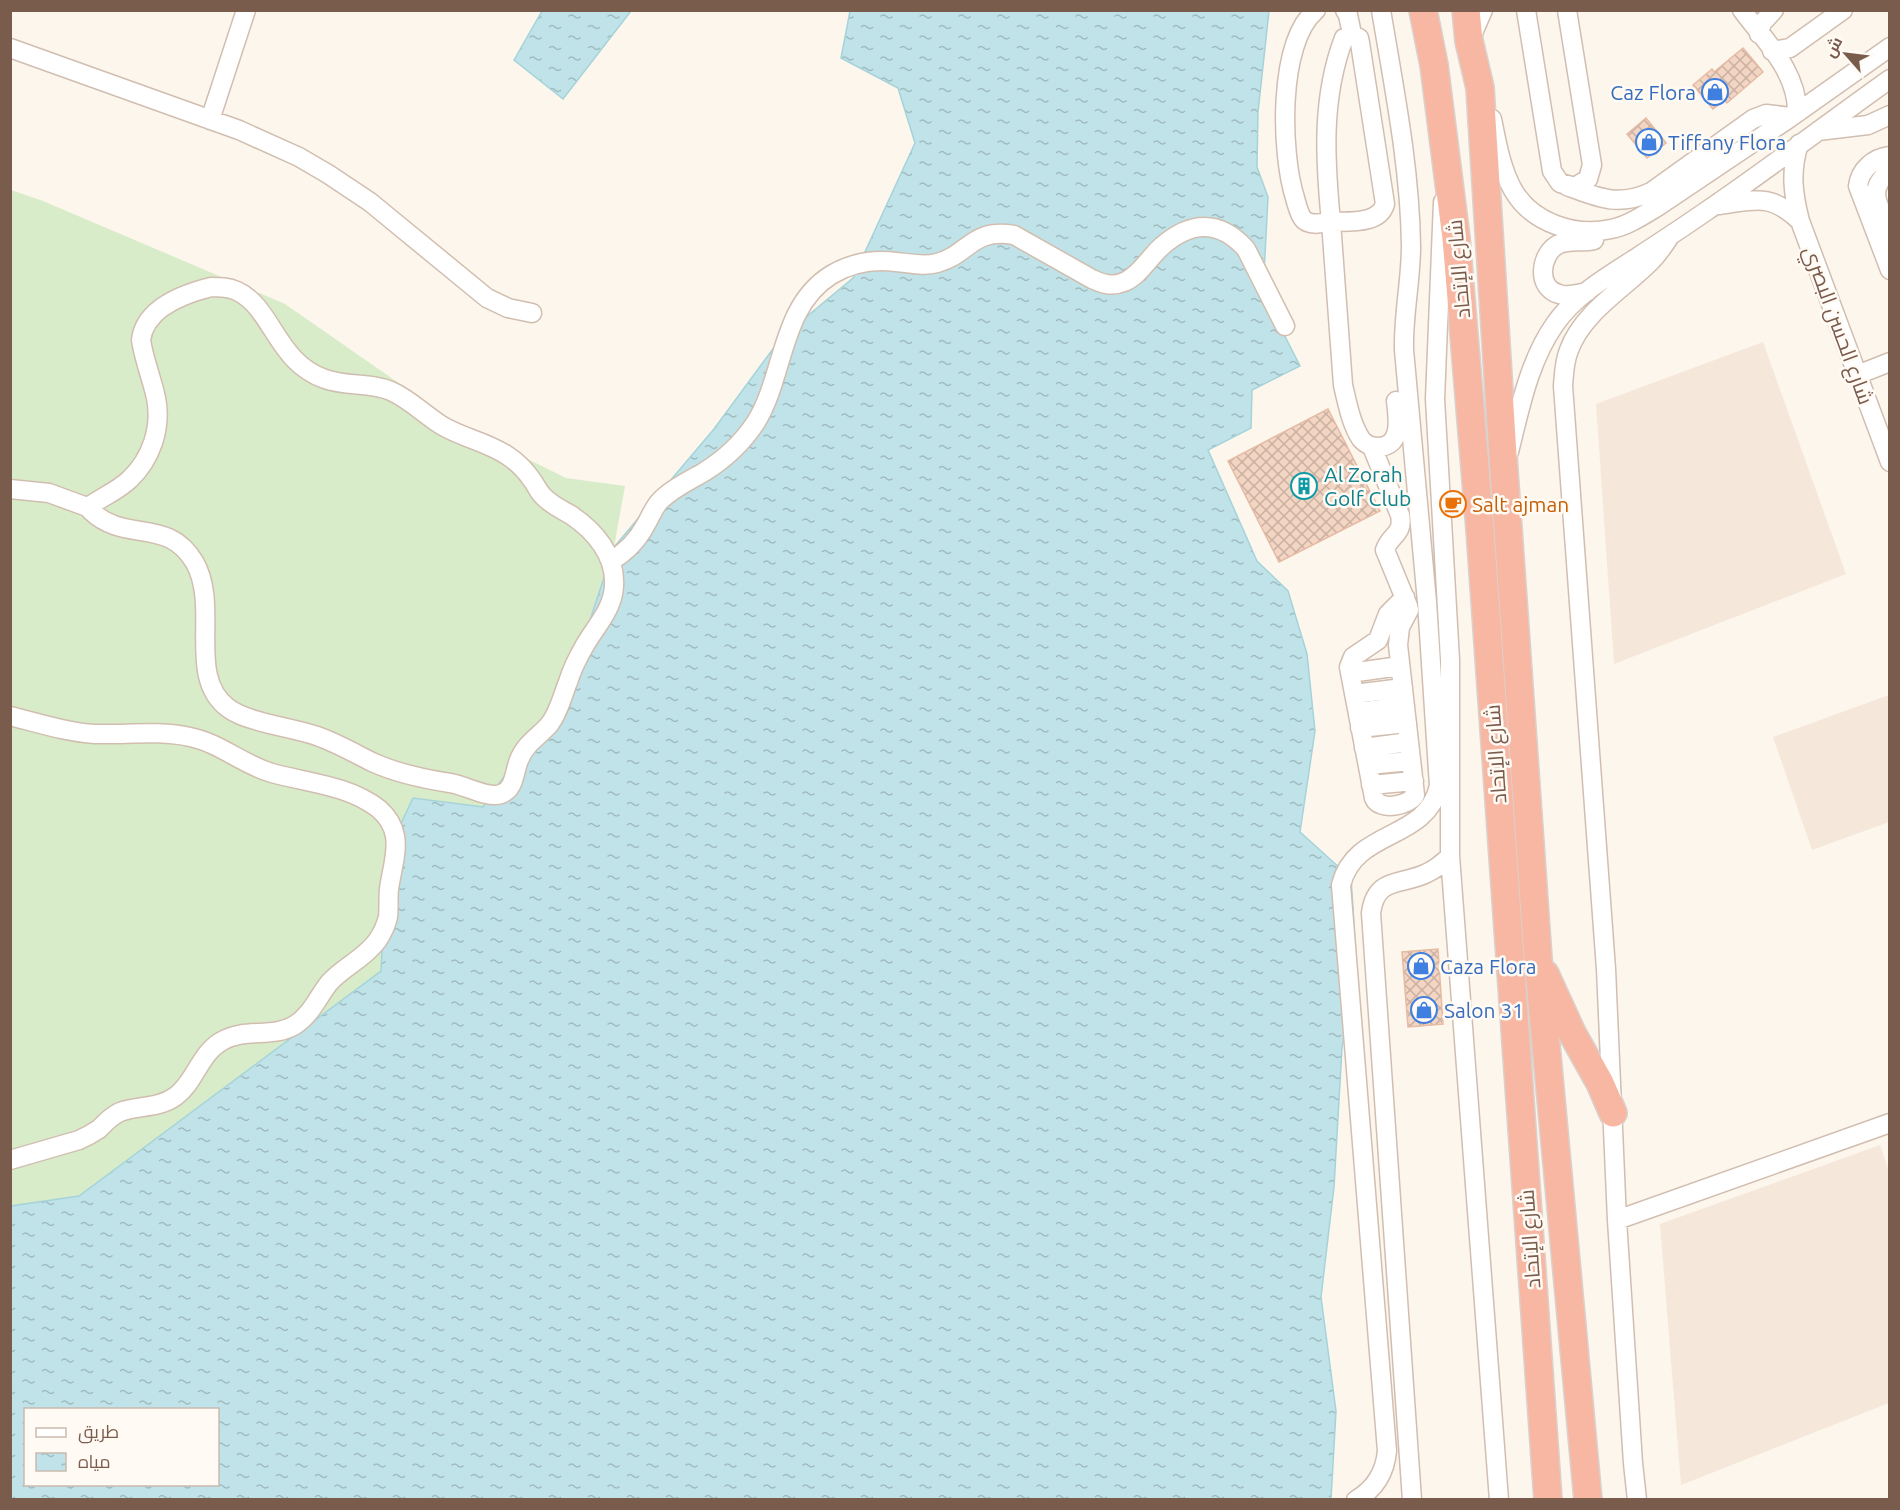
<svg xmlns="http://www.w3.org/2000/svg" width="1900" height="1510" viewBox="0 0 1900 1510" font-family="Ubuntu,Cairo,sans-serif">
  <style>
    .residential { fill: #f5e8da }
    .grass { fill: #d8ecc9 }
    .water { fill: url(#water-ripples); stroke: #a5d3da; stroke-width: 1.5; fill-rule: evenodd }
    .building { fill: url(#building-cross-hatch); stroke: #e6bba3; stroke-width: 1.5 }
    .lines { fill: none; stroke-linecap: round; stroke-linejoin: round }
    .minor-casing { stroke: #d1beb0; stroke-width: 21 }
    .highway-casing { stroke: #dad1cd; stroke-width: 30 }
    .minor { stroke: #fff; stroke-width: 18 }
    .highway { stroke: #f7b7a3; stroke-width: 27 }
    .labels { text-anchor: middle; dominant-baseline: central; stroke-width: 5; stroke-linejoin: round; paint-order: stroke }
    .shop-label { font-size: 21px; fill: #366cbe; stroke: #fffaf3; text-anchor: start }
    .street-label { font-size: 21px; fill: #7a5c4d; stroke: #fffaf3 }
    .culture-label { font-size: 21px; fill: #0d838f; stroke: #fffaf3; text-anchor: start }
    .food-label { font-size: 21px; fill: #c56008; stroke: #fffaf3; text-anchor: start }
  </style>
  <defs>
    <pattern id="water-ripples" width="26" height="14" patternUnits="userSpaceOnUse" patternTransform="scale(1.5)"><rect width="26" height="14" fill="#bfe3e8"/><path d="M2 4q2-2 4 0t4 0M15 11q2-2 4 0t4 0" fill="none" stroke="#a0bbbe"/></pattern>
    <pattern id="building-cross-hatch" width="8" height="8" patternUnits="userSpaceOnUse" patternTransform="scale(1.5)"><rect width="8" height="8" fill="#f3d5c3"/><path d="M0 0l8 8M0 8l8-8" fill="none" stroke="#cab0a1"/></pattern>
  </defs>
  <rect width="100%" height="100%" fill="#fdf6ec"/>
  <path class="residential" d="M1763,342l83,232 -232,90 -18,-260z
    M1889,695v127l-77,28 -39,-113z
    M1880,1145l10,29 -1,229 -208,82 -21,-261z"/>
  <path class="grass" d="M11,190l32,11 242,103 174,121 107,53 59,8 -11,61 -44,134 -87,127 -70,-10 -26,55 -6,118 -302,225 -68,10z"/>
  <path class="water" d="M542,11h89l-68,88 -49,-39z
    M850,11h419l-11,101 -1,55 11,30 -5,96 37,73 -48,24 -1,38 -43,22 49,111 31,30 19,63 8,77 -15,101 51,46 5,77 -14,93 -8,139 -13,110 15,114 -5,88 -1320,1v-294l68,-10 302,-225 6,-118 26,-55 70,9 87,-126 44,-134 100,-118 67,-91 72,-60 62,-135 -17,-55 -57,-30zM26,1410h192v74h-192z"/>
  <path class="building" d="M1743,48l20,24 -36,31 -2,-3 -12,9 -20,-24 19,-16 2,3z
    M1646,118l20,25 -19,15 -20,-24z
    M1328,409l52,102 -101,51 -51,-101z
    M1438,949l5,75 -35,3 -6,-75z"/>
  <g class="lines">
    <defs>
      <path id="minor" d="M1316,10c-39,33 -35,144 -21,188 2,7 4,17 9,22 7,6 18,3 27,2l12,163c4,17 8,39 18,54 4,5 11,8 17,8 25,-1 20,-29 18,-46
        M1345,10l3,5 4,19
        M1526,10l26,161 8,12 15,4 13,-8 4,-14 -25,-155
        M1742,10c23,31 56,62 55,103
        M1352,34l7,4 1,5 25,161c-6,21 -37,17 -54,18 -6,-62 -10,-124 13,-184z
        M1759,34l3,-11 12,-13
        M1470,40l13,-30
        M10,48l229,82 60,27 29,17 42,28 117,96 21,10 24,5
        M1772,51l18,-3 53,-38
        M1492,119c5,25 9,49 21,71 19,33 62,47 98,39 16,-3 31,-13 46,-22l134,-90 99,-70
        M210,120l36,-110
        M1818,131l50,-6 22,-10
        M1799,144c-9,27 -6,50 1,77l90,241
        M1890,156c-17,2 -30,14 -32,30l32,84
        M1890,170c-25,22 -11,34 0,61
        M1567,186c32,12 51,21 84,6l102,-73 13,-5 25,3
        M1443,202l-8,197 15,261v196l49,644
        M1719,205c38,-5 51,-12 81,16
        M211,287c9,0 17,0 26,4 36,17 39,71 88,88 22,8 45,3 66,12 18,8 33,23 50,34 21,13 47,17 67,31 9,6 18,15 24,24 4,5 6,11 11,16 8,9 18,13 28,19 24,16 45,41 43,71 -1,23 -18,40 -29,59 -7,12 -13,24 -17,37 -6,15 -9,30 -19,43 -11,12 -24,19 -30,35 -5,12 -4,29 -18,34 -13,5 -36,-9 -51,-11 -26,-4 -54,-10 -78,-21 -18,-9 -35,-19 -55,-26 -25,-9 -69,-13 -89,-28 -42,-31 -8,-100 -33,-145 -27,-47 -69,-19 -104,-52v-6c13,-9 28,-15 39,-26 21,-20 32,-51 26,-81 -4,-19 -12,-38 -15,-58 4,-32 42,-46 70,-53z
        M1587,292c-9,2 -20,5 -28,2 -23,-6 -19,-39 -2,-49 11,-6 25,-2 37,-5
        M1857,375l33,-13
        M1372,447l28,68c4,20 -10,19 -15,35l23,56
        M1509,452c11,-44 20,-91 46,-128 20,-29 53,-48 81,-66 23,-15 46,-30 69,-46 62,-42 123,-89 185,-133
        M10,489l39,4 41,15
        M611,561c15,-9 26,-20 34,-35 5,-8 8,-17 14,-24 12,-13 30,-21 45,-30 21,-13 39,-30 52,-50 29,-47 24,-115 75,-147 20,-12 42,-16 65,-13 14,1 27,5 41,1 33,-9 34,-35 77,-28l78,44c11,5 20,8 32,3 15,-6 25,-24 37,-35 29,-26 58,-28 85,2l39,77
        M1405,597l-17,17 -10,26 -25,17 -4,10 25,131c6,14 36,7 41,-3l-17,-150 2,-18 9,-17
        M1350,673l50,-7
        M1354,694l49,-6
        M1358,712l47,-6
        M10,716c28,7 56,16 85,18 31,1 64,-4 95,3 30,6 53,28 82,36 36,10 76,12 107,36 8,7 14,16 16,27 3,16 -4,37 -6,53 -1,9 0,19 -1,28 -2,8 -6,17 -11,24 -13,18 -34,26 -48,42 -11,14 -18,32 -34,42 -23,14 -49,2 -73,16 -22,12 -27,41 -46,55 -18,13 -37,9 -56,16 -9,4 -14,10 -21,17 -6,4 -13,8 -20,11l-69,20
        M1360,728l47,-5
        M1364,748l45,-6
        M1368,765l43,-4
        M1371,785l43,-4
        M1617,1220l273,-97
        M1356,1500c19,-11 29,-27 31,-49l-46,-566c14,-57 85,-43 98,-99l-12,-184 -23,-252c-1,-35 7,-69 7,-104 -1,-79 -17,-158 -30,-236
        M1412,1500l-41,-587c5,-37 30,-27 56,-40 9,-4 16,-10 23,-17
        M1637,1500l-4,-37 -16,-243 -11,-251 -43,-583c1,-12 1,-24 6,-36 13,-36 51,-59 78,-85 9,-8 16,-18 23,-29"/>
      <path id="highway" d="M1423,10l11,55 22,173 24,291 68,971
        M1466,10l3,31 11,47 24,383 34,487 50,542
        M1545,974l27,59 28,50 13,30"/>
    </defs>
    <use href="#minor" class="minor-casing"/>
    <use href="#highway" class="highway-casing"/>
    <use href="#minor" class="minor"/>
    <use href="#highway" class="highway"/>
  </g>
  <defs>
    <symbol id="shop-ring" viewBox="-11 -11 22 22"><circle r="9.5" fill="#fffaf3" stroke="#3f7fe0" stroke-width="1.5"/><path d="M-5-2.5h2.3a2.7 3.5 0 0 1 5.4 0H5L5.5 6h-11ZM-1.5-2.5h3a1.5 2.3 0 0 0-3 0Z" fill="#3f7fe0"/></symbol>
    <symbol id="building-ring" viewBox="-11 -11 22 22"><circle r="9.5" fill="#fffaf3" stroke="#0f9aa8" stroke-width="1.5"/><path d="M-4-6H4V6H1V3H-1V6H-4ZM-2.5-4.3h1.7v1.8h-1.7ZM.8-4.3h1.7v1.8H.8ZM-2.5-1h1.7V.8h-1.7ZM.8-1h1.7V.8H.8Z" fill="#0f9aa8"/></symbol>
    <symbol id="cafe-ring" viewBox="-11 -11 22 22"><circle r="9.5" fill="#fffaf3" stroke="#e8710a" stroke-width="1.5"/><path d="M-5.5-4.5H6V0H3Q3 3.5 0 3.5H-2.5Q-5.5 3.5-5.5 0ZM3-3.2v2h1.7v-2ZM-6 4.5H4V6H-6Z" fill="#e8710a"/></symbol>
  </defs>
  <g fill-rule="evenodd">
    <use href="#shop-ring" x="1700" y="77" width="30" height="30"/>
    <use href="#shop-ring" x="1634" y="127" width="30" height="30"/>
    <use href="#building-ring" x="1289" y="471" width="30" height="30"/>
    <use href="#cafe-ring" x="1438" y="489" width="30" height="30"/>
    <use href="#shop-ring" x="1406" y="951" width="30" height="30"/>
    <use href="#shop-ring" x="1409" y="995" width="30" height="30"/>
  </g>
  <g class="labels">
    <g class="shop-label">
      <text x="1696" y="92" text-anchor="end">Caz Flora</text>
      <text x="1668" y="142">Tiffany Flora</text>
      <text x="1440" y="966">Caza Flora</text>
      <text x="1444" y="1010">Salon 31</text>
    </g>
    <g class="street-label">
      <text transform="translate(1458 269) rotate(-95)">شارع الإتحاد</text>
      <text transform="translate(1839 325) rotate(70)">شارع الحسن البصري</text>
      <text transform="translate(1495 754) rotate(-94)">شارع الإتحاد</text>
      <text transform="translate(1529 1239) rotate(-94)">شارع الإتحاد</text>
    </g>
    <g class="culture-label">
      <text x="1324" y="474">Al Zorah<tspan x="1324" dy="24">Golf Club</tspan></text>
    </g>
    <g class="food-label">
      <text x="1472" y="504">Salt ajman</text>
    </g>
  </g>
  <rect width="1900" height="1510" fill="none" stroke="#7a5c4d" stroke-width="24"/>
  <rect x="24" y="1408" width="195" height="78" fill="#fffaf3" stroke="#cabbb1" stroke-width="1.5"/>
  <rect x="36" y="1428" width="30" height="9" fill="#ffffff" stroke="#cabbb1" stroke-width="1.5"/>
  <text x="78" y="1438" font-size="18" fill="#7a5c4d">طريق</text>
  <rect x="36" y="1453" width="30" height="18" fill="url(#water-ripples)" stroke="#cabbb1" stroke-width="1.5"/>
  <text x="78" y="1468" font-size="18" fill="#7a5c4d">مياه</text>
  <g transform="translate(1846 54) rotate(298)" stroke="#fffaf3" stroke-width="4.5" paint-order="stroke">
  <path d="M0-4.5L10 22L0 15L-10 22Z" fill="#7a5c4d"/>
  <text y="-9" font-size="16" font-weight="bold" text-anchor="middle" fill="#7a5c4d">ش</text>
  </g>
</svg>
